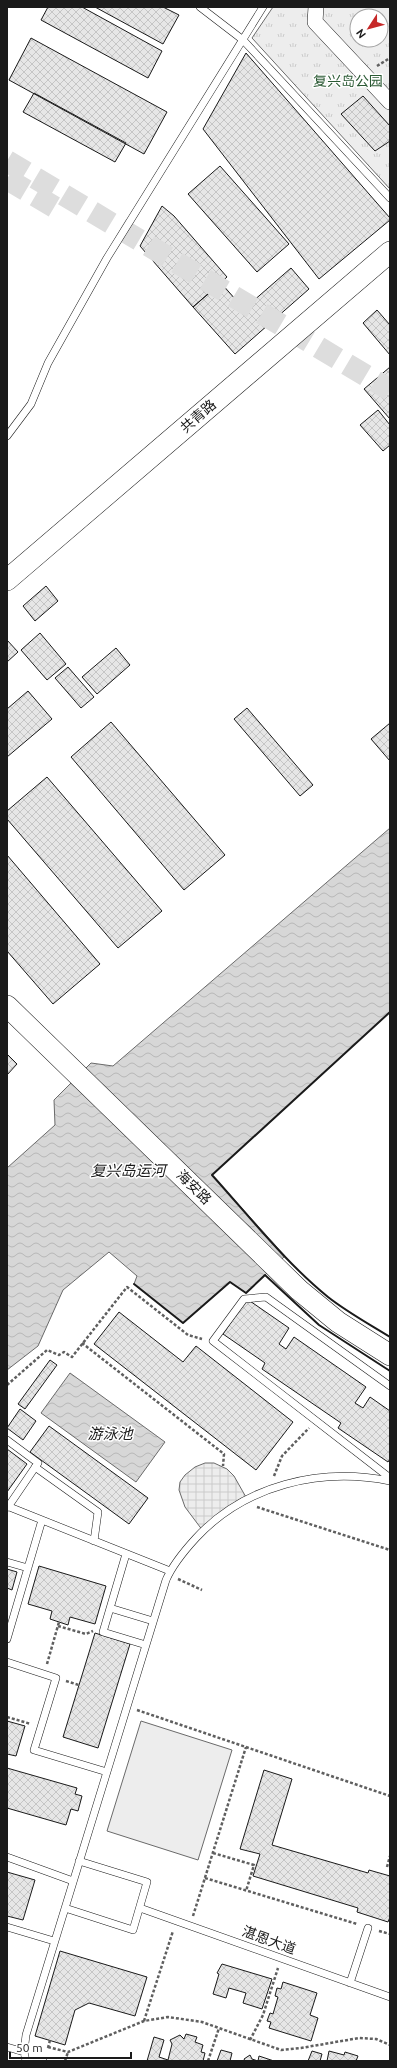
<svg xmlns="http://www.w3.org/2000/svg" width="397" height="2068" viewBox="0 0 397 2068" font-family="Ubuntu,'Noto Sans SC',sans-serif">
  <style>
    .built { fill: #ededed; stroke: #6a6a6a }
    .park { fill: url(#park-tufts); stroke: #6a6a6a; fill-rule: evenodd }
    .plaza { fill: url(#plaza-grid); stroke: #6a6a6a }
    .water { fill: url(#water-waves); stroke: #6a6a6a }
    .building { fill: url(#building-cross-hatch); stroke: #1a1a1a }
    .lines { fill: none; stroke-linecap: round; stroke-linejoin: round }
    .primary-tunnel { stroke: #ddd; stroke-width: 22; stroke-dasharray: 22 11; stroke-linecap: butt }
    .lane-casing { stroke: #1a1a1a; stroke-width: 8 }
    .street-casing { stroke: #1a1a1a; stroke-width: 16 }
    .secondary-casing { stroke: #1a1a1a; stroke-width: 22 }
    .path { stroke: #5f5f5f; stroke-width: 2.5; stroke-dasharray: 3 2; stroke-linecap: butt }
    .lane { stroke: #fff; stroke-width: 7 }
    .street { stroke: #fff; stroke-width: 15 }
    .secondary { stroke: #fff; stroke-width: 21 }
    .wall { stroke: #1a1a1a; stroke-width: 2 }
    .labels { text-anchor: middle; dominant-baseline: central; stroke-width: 3; stroke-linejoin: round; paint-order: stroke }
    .park-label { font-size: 14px; fill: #2b5a34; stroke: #fff }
    .street-label { font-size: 14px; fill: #1a1a1a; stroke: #fff }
    .water-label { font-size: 15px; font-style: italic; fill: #1a1a1a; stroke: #fff }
  </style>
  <defs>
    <pattern id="park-tufts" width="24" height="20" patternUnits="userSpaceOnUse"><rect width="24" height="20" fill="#ededed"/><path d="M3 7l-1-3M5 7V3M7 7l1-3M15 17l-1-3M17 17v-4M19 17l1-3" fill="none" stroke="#cbcbcb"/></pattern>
    <pattern id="plaza-grid" width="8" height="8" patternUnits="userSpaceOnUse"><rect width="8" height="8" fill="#ededed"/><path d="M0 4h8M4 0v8" fill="none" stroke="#cbcbcb"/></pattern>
    <pattern id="water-waves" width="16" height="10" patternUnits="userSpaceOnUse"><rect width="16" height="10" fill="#d7d7d7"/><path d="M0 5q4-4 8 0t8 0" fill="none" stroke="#b8b8b8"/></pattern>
    <pattern id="building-cross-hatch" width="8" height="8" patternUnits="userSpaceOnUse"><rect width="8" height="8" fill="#e6e6e6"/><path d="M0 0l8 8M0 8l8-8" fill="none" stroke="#c5c5c5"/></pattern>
  </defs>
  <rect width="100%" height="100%" fill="#fff"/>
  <path class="built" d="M141,1721l91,29 -34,110 -91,-29z"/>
  <path class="park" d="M273,7h117v182l-138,-151zM357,16h24v24h-24z"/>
  <path class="plaza" d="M205,1463h9l13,6 7,7 13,23 -44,32 -18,-24 -6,-17 1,-8 5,-7 10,-8z"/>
  <path class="water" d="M390,828v184l-178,163 73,81 -39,37 -16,-11 -47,41 -49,-39 3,-8 -28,-24 -46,38 -25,56 -31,24v-202l48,-43 -1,-25 37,-37 22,3z
    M70,1373l95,69 -29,40 -95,-69z"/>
  <path class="building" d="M48,7h34l80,44 -14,27 -107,-58z
    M95,7h68l16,8 -16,29z
    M31,38l136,74 -23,42 -135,-74z
    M246,53l144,165v2l-71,59 -116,-150z
    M34,93l92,50 -11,19 -92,-50z
    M363,96l27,30v15l-15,10 -34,-37z
    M220,166l69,78 -32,28 -69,-78z
    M162,206l12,10 53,61 -34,30 -53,-61z
    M291,268l18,21 -74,65 -42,-47 28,-24 23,26z
    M377,310l13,15v30l-27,-32z
    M390,367v52l-26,-30z
    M378,410l12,15v20l-7,6 -23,-26z
    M46,586l12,15 -23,20 -12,-15z
    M40,633l26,31 -19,16 -26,-30z
    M7,640l11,12 -11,10z
    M116,648l14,17 -33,29 -15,-17z
    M68,667l26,30 -13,11 -26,-30z
    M28,691l24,28 -45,38v-48z
    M247,708l66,77 -13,11 -66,-77z
    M111,722l114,133 -41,35 -113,-133z
    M390,723v38l-19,-22z
    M47,777l115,134 -44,37 -111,-129v-8z
    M7,855l93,109 -47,40 -46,-53z
    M7,1054l10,10 -10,11z
    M247,1299l42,29 -10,16 7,5 8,-12 72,50 -11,16 8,5 7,-11 20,14v48l-2,3 -50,-34 3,-5 -79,-54 3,-6 -42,-29z
    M119,1312l64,50 13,-16 97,76 -37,48 -162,-126z
    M50,1360l7,5 -32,44 -7,-5z
    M20,1409l16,12 -13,19 -16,-12z
    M49,1426l99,72 -19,26 -99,-72z
    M7,1449l20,15 -20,28z
    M39,1566l67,20 -11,38 -25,-7 -2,8 -18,-6 2,-8 -24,-7z
    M7,1569l10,3 -5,18 -5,-2z
    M95,1633l35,11 -32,104 -35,-11z
    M7,1721l18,5 -9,30 -9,-2z
    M7,1768l70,20 -2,6 7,2 -4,15 -7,-2 -5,16 -59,-17z
    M264,1770l28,9 -20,66 96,28 1,-3 21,6v41l-2,5 -31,-10 1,-4 -105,-32 7,-22 -20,-5z
    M7,1872l28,8 -12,40 -16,-4z
    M60,1951l87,26 -12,39 -46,-13 -14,7 -10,35 -30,-9z
    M222,1964l50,15 -10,30 -19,-6 3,-10 -17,-5 -3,10 -13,-4 6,-20 -2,-1z
    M283,1982l34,11 -7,22 8,3 -7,23 -42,-13 2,-6 -4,-1 3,-8 3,1 5,-17 -3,-1 2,-8 4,1z
    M186,2034l11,3 -2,5 8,3 -2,7 4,1 -2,8h-56l7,-24 10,3 -5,17 9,3 4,-16 -2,-4 10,-5 4,4z
    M221,2050l11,3 -2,8h-13z
    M312,2051l10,3 -2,7h-12z
    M329,2051l15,4 1,-3 13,4 -2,5h-29z
    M250,2055l2,4 6,2h-13l-1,-2z
    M259,2056l15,5h-16z"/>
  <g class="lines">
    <path class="primary-tunnel" d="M7,161l383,229
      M7,179l54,32"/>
    <defs>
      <path id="lane" d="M200,7l43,33 147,158
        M7,436l24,-32 17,-41 59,-105 156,-251
        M390,1386l-124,-89 -22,2 -31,42 177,137
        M7,1440l31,23 -30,44
        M35,1467l63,45 -4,29
        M7,1506l163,65
        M126,1554l-23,78 43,13
        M7,1562l21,6
        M110,1608l43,13
        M7,1639l35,-119
        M7,1662l49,16 -22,72 73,22
        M7,1857l66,24
        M65,1908l68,22 14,-48 -68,-21
        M140,1908l250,89
        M7,1927l47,14
        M350,1983l18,-55
        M7,2047l17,5
        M26,2061l-2,-9 2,-17 140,-455c7,-16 18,-29 30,-42 49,-53 124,-71 194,-57
        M32,2061h11"/>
      <path id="street" d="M316,7l-1,15 75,80"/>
      <path id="secondary" d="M7,580l383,-328
        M7,1006l292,284 39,32 52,33"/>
    </defs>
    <use href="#lane" class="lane-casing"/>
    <use href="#street" class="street-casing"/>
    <use href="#secondary" class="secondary-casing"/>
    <path class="path" d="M377,66l13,-8
      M82,1343l142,111 -1,12
      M7,1385l40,-35 12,5 5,-3 8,5 55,-70 61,48 14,4
      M274,1476l8,-20 27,-28
      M257,1507l133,43
      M178,1579l24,11
      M58,1626l28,8 7,-3
      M47,1664l12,-42
      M66,1681l13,4
      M137,1710l253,86
      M7,1717l24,7
      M213,1853l41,12 -8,26
      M387,1867l3,-11
      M205,1878l152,46
      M193,1916l53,-169
      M379,1931l11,3
      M144,2021l29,-90
      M250,2040l13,-25 15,-47
      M48,2047l20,5 76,-31 24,-4 34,5 79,28 20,-2 58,-10 17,1 14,6
      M48,2048l2,-8
      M65,2061l3,-9
      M208,2061l11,-33"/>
    <use href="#lane" class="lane"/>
    <use href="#street" class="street"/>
    <use href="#secondary" class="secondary"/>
    <path class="wall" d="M390,1012l-178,163c37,41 73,87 116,122 19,15 41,27 62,40
      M134,1284l49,39 47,-41 16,11 19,-18 54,50 71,46"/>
  </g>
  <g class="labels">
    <g class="park-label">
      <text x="348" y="81">复兴岛公园</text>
    </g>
    <g class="street-label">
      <text transform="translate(198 416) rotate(-41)">共青路</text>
      <text transform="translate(194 1187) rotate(44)">海安路</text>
      <text transform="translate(269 1940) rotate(20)">湛恩大道</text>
    </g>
    <g class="water-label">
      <text x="128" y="1170">复兴岛运河</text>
      <text x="110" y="1433">游泳池</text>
    </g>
  </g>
  <rect width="397" height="2068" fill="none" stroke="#1a1a1a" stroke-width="16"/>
  <g transform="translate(369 28) rotate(234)"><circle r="19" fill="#ffffff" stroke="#a3a3a3"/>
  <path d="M0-3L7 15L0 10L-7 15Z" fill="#c62828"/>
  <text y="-6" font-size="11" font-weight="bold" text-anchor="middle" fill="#1a1a1a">N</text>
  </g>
  <path d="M10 2052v6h121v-6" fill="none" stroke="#1a1a1a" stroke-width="2"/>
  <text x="16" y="2052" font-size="12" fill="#1a1a1a" stroke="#ffffff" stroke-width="3" paint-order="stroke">50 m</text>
</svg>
